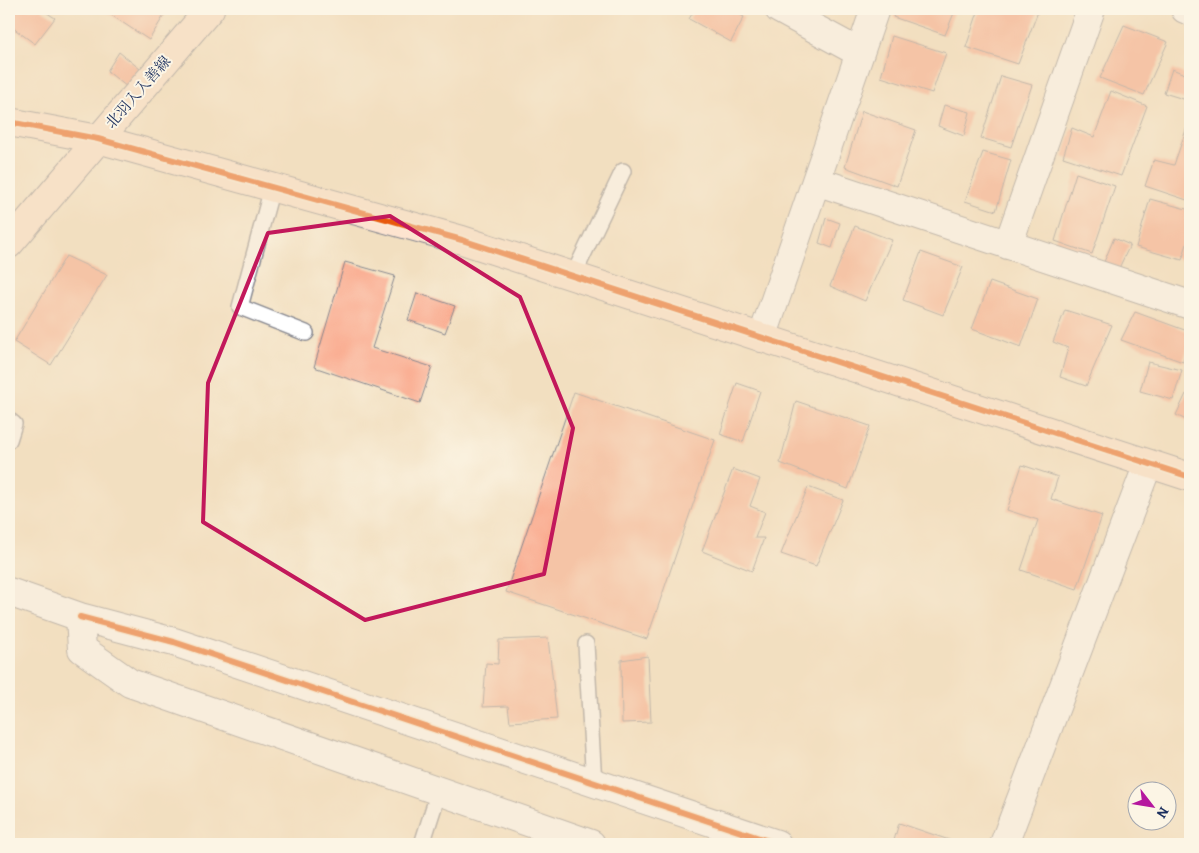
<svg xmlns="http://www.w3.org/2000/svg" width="1199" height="853" viewBox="0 0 1199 853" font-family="Alegreya,'Noto Serif JP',serif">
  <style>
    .building { fill: #f9a487 }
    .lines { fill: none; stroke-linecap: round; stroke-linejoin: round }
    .lane-casing { stroke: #86878f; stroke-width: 18 }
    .street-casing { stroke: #86878f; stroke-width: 30 }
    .secondary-casing { stroke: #86878f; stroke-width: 30 }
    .lane { stroke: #fff; stroke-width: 15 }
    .street { stroke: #fff; stroke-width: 28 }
    .secondary { stroke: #fde4d0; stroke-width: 28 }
    .cycleway-casing { stroke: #fcf5e5; stroke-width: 9 }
    .cycleway { stroke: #e8590c; stroke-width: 6 }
    .marked { fill: none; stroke: #c2185b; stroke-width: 4; stroke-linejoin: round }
    .labels { text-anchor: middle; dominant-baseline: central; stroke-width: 4; stroke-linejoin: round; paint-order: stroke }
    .street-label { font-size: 15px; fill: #1b2f5e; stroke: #fcf5e5 }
  </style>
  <rect width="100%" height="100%" fill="#fcf5e5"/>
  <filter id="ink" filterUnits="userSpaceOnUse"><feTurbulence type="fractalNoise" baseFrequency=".02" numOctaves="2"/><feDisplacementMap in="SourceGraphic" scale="10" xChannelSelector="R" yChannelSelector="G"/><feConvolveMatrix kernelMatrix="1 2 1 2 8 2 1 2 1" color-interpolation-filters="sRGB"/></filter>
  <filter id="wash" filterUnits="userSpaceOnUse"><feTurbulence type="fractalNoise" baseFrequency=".0096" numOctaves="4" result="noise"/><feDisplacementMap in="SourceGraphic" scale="20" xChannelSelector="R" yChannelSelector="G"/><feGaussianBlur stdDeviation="1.12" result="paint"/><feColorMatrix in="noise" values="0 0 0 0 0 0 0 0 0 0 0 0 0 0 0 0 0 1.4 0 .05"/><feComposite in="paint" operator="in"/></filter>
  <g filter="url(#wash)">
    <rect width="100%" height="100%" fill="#f2dfc0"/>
    <g id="blocks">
      <path class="building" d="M9,9h32l14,9 -20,26 -26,-19z
        M102,9h66l-19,31z
        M695,9h35l14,8 -13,25 -42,-23z
        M896,9h45l13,4 -9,22 -52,-18z
        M979,9h60l-21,55 -52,-17z
        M1124,25l44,17 -24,53 -44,-17z
        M892,36l54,17 -14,40 -51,-16z
        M119,52l21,17 -13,18 -20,-16z
        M1172,69l18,7v25l-26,-8z
        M1001,76l31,9 -21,62 -30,-9z
        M1111,91l36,15 -26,70 -58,-19 9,-29 22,9z
        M944,105l26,7 -6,24 -26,-10z
        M862,111l54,19 -19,56 -52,-19z
        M1189,121h1v80l-45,-15 9,-26 20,5z
        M983,152l28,8 -15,51 -31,-10z
        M1076,173l39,13 -23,68 -37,-13z
        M1150,199l40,11v24l-8,26 -46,-13z
        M826,218l14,5 -8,25 -13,-5z
        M855,226l37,14 -27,61 -35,-15z
        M1114,238l16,7 -11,23 -15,-6z
        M921,252l42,15 -20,48 -40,-15z
        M66,256l41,19 -56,90 -37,-23z
        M345,262l50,14 -23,72 60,19 -12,36 -106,-36z
        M990,282l48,17 -17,48 -49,-18z
        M417,293l38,13 -10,27 -37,-13z
        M1065,310l47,15 -26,61 -26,-9 8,-29 -15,-6z
        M1135,312l55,20v8l-7,22 -62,-22z
        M1148,362l34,8 -9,30 -33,-9z
        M737,383l23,8 -17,51 -23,-8z
        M574,392l141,48 -68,199 -141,-47z
        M1186,394l4,2v26l-14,-7z
        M796,401l74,25 -22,63 -68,-26z
        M1022,465l36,12 -7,22 51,17 -25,73 -56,-19 17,-50 -31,-10z
        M733,469l27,10 -10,27 15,6 -10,26h9l-12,33 -50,-20z
        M808,487l35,13 -27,66 -35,-12z
        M548,638l9,81 -47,3 -2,-16 -25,1 3,-44 12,1 1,-24z
        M648,656l3,66 -29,1 -1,-63z
        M899,823l59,20v1h-65z"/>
    </g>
  </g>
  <g filter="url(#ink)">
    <use href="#blocks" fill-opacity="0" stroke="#86878f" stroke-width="1"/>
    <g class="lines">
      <defs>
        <path id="lane" d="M272,188l-32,119 66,26
          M573,276l50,-105
          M9,420l5,4 -5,16
          M586,644l8,140
          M422,844l17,-53"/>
        <path id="street" d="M779,9l81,44
          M1185,9l5,2
          M816,181l374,124
          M1008,245l83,-236
          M762,338l113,-329
          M9,592l71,25 2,32 48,34 461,161
          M80,617l94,25 603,202
          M1004,844l144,-380"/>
        <path id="secondary" d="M9,122l89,17 364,101 728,237
          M9,244l201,-235"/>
      </defs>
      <use href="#lane" class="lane-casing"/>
      <use href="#street" class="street-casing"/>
      <use href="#secondary" class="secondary-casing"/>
      <use href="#lane" class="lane"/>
      <use href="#street" class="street"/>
      <use href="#secondary" class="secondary"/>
      <defs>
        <path id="cycleway" d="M9,122l89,17 364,101 728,237
          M80,617l94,25 603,202"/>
      </defs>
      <use href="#cycleway" class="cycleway-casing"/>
      <use href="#cycleway" class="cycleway"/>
    </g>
  </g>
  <path d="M0 0H1199V853H0ZM390,216l130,81 53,131 -29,146 -179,46 -162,-98 5,-139 60,-150z" fill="#f2dfc0" fill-opacity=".55" fill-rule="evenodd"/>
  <path class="marked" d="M390,216l130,81 53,131 -29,146 -179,46 -162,-98 5,-139 60,-150z"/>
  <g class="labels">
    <g class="street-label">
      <text transform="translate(138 92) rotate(-49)">北羽入入善線</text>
    </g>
  </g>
  <rect width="1199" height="853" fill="none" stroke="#fcf5e5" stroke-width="30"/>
  <g transform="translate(1152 806) rotate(121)"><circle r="24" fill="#fcf5e5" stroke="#a2a6af"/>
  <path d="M0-4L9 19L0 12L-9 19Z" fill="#b5179e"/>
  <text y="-8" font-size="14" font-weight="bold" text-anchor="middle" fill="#1b2f5e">N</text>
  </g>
</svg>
